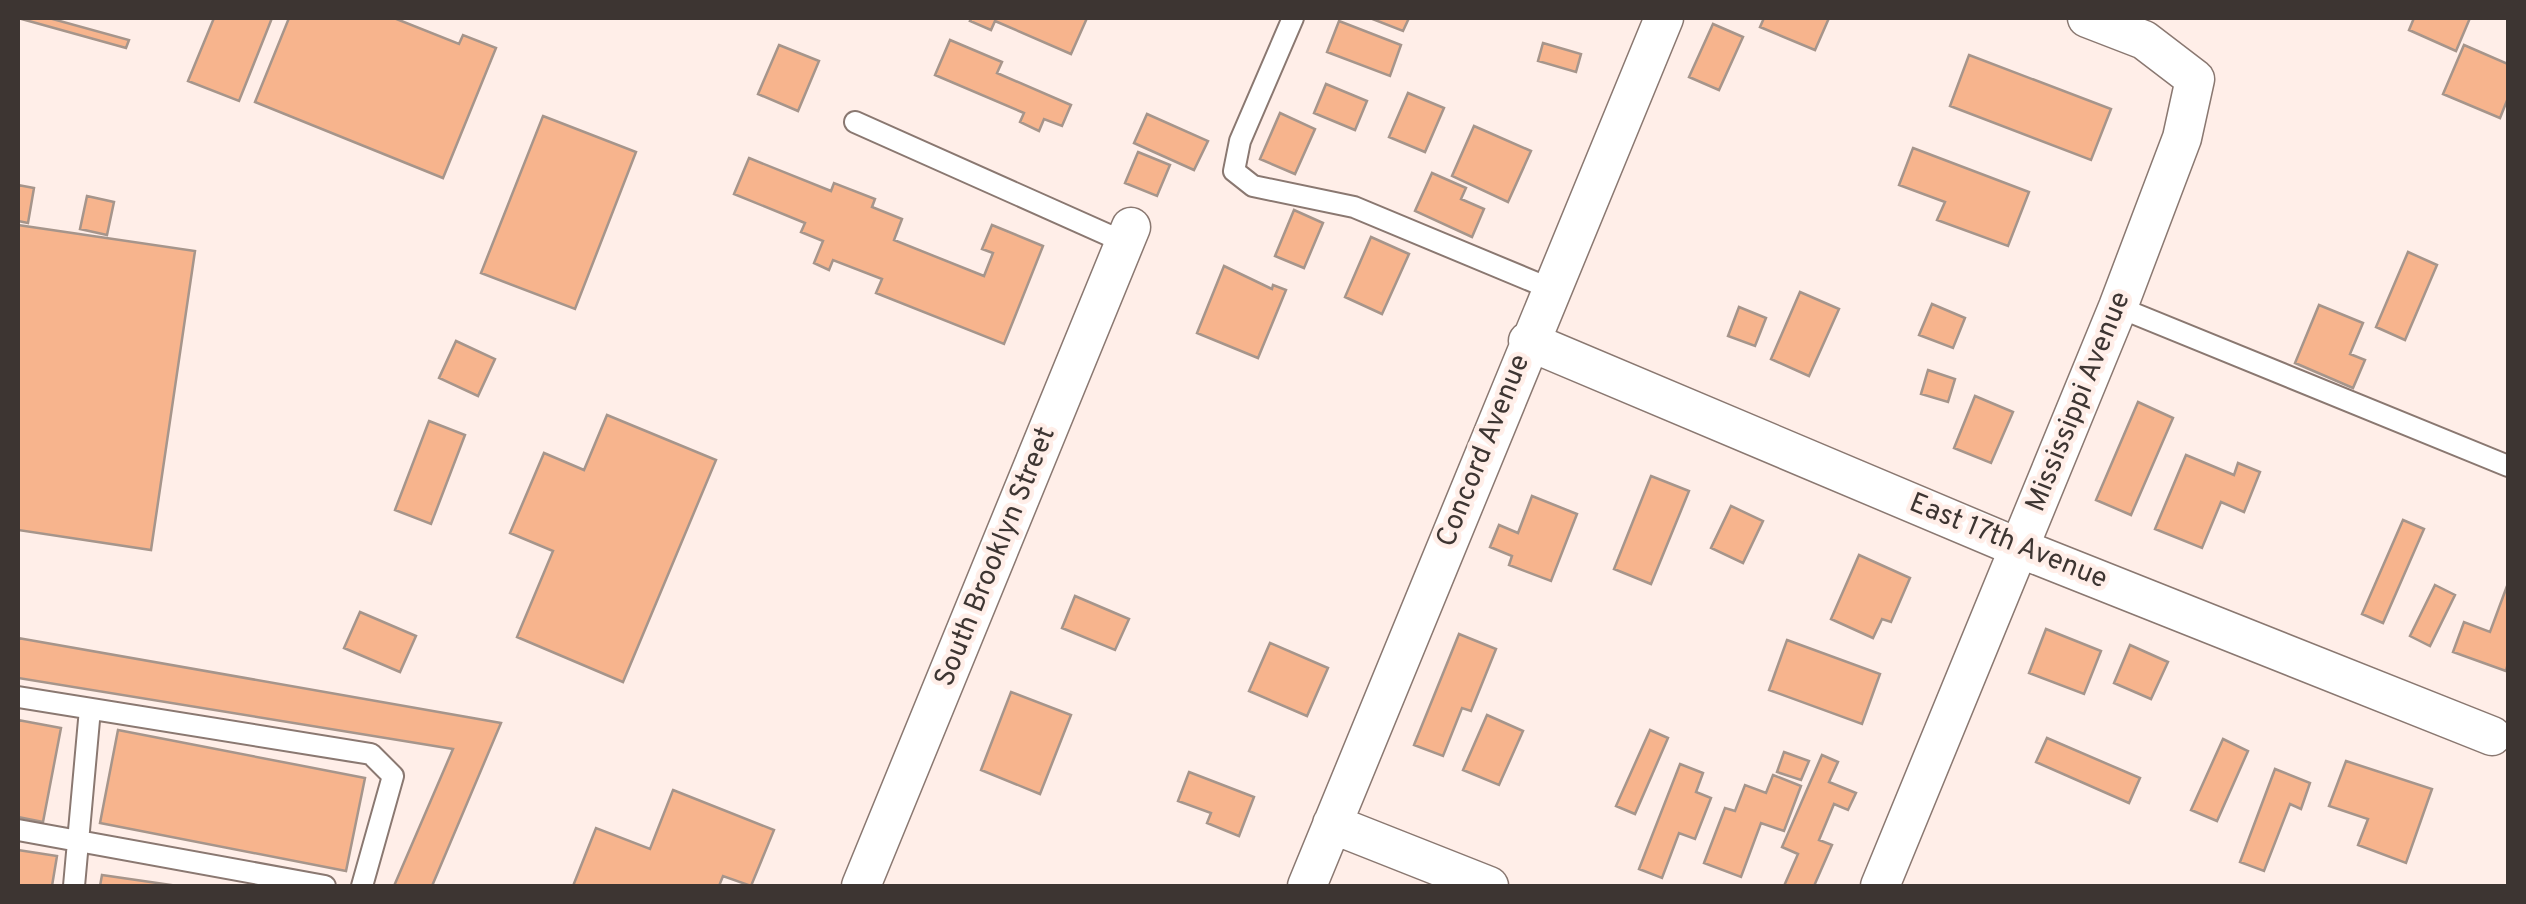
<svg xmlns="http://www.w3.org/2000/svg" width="2526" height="904" viewBox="0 0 2526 904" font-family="Overpass,sans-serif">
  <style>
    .building { fill: #f7b48d; stroke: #a6958b; stroke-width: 2.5 }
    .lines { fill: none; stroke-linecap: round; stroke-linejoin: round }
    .service-casing { stroke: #8a7871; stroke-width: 24 }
    .minor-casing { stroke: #8a7871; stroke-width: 41 }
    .service { stroke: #fff; stroke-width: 20 }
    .minor { stroke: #fff; stroke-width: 38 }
    .labels { text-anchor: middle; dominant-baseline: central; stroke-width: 9; stroke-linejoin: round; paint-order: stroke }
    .street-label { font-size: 28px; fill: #3d3532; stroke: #ffeee8 }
  </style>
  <rect width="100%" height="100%" fill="#ffeee8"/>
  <path class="building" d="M18,18h31l80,22 -3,8z
    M214,18h58l-33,83 -51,-20z
    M289,18h105l65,26 4,-9 33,13 -53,130 -188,-76z
    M972,18h115l-16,36 -76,-33 -4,9 -21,-9z
    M1370,18h39l-6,13z
    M1764,18h65l-14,32 -55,-23z
    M2414,18h56l-14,33 -47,-21z
    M1339,21l62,24 -11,31 -63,-24z
    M1713,24l30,13 -24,53 -30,-13z
    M950,40l52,22 -5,11 74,32 -9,21 -18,-7 -5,12 -19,-9 4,-9 -89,-38z
    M1543,43l38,11 -5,18 -38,-11z
    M779,45l40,16 -21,50 -40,-17z
    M2464,45l44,19v34l-8,20 -57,-24z
    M1969,55l142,54 -20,51 -141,-54z
    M1326,84l41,17 -12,29 -41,-17z
    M1408,93l36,15 -19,44 -36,-15z
    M1280,113l35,16 -20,45 -35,-15z
    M1147,114l61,27 -14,29 -60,-27z
    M543,116l93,36 -61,157 -94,-36z
    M1474,126l57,25 -23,51 -56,-26z
    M1913,148l116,44 -21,54 -71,-26 8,-18 -46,-17z
    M1138,152l32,13 -13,31 -32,-13z
    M749,158l82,33 3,-8 41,16 -3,8 30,12 -8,21 90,36 9,-23 -11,-4 10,-24 51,21 -39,98 -128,-51 6,-14 -49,-19 -4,10 -15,-7 9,-22 -22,-9 4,-9 -71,-29z
    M1432,173l34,15 -5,11 23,10 -12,28 -57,-26z
    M18,185l16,3 -6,35 -10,-2z
    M87,196l27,6 -7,33 -27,-6z
    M1294,210l29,13 -19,45 -29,-12z
    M18,225l177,26 -44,299 -133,-20z
    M1371,237l38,17 -27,60 -37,-17z
    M2408,252l29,13 -32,75 -29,-13z
    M1224,266l48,23 1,-4 13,5 -28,68 -61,-25z
    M1800,292l39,17 -30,67 -38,-17z
    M1932,304l33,14 -12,30 -34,-13z
    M2319,305l44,18 -13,31 15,6 -12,28 -58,-25z
    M1739,307l27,11 -11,28 -27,-10z
    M456,341l39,18 -17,37 -39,-18z
    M1928,370l27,9 -7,23 -27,-8z
    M1975,396l38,16 -22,51 -37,-15z
    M2138,402l35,16 -42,97 -35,-15z
    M607,415l109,45 -93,222 -106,-45 36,-86 -43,-18 34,-80 40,17z
    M429,421l36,14 -34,89 -36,-14z
    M2186,455l48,20 4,-12 22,9 -16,40 -23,-10 -19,46 -47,-19z
    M1651,476l38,15 -38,93 -37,-15z
    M1532,496l45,18 -26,67 -42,-16 3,-9 -22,-9 9,-22 19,8z
    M1731,506l32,15 -20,42 -32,-15z
    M2403,520l21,9 -41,94 -21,-9z
    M1859,555l51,23 -19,44 -9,-3 -9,19 -42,-19z
    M2435,585l20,10 -25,51 -20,-10z
    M2507,586l1,77 -2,8 -53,-19 11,-30 26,10z
    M1075,596l54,23 -14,31 -53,-22z
    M360,612l56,24 -16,36 -56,-24z
    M2046,629l55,22 -17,43 -55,-21z
    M1459,634l37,15 -25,62 -9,-3 -19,48 -29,-11z
    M18,638l483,85 -69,163h-38l59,-137 -435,-71z
    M1787,640l93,34 -18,50 -93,-34z
    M1270,643l58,25 -21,48 -58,-25z
    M2130,645l38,17 -17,37 -37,-16z
    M1011,692l60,23 -31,79 -59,-24z
    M1487,715l36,16 -24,54 -36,-15z
    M18,720l43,8 -18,94 -25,-5z
    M118,730l247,48 -19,93 -246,-48z
    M1650,730l18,8 -33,76 -19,-8z
    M2047,738l93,40 -11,25 -93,-41z
    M2223,739l25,12 -31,70 -26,-11z
    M1784,752l25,9 -8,19 -24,-8z
    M1822,755l16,7 -9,20 27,11 -8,17 -14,-6 -15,36 13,5 -18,41h-30l14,-32 -16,-7z
    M2346,761l86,28 -26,74 -48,-18 10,-26 -39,-13z
    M1680,764l23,9 -7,19 15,6 -16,41 -16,-6 -17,45 -23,-9z
    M2275,769l35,14 -9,26 -11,-5 -26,67 -24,-9z
    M1189,772l65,25 -15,39 -32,-13 4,-10 -33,-12z
    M1773,775l28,11 -17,45 -23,-8 -20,54 -37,-14 21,-55 10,3 10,-26 21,8z
    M673,790l101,40 -23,56 -28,-10 -4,10h-146l23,-58 54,21z
    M18,850l39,6 -5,30h-34z
    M102,875l76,11h-78z"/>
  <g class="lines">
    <defs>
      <path id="service" d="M1293,18l-53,123 -6,30 19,15 101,21 197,82
        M855,122l269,120
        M2118,307l390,159
        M18,697l353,57 22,22 -31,110
        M18,830l307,56
        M74,886l16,-177"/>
      <path id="minor" d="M1528,341l491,207 473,188
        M1332,824l157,62
        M861,886l270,-659
        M1307,886l357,-868
        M1880,886l238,-579 64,-169 13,-59 -51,-39 -57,-22"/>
    </defs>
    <use href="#service" class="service-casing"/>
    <use href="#minor" class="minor-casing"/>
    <use href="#service" class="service"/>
    <use href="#minor" class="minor"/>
  </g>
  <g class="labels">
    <g class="street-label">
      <text transform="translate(2079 402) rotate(-68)">Mississippi Avenue</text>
      <text transform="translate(1484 451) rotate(-68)">Concord Avenue</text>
      <text transform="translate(2008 542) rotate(22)">East 17th Avenue</text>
      <text transform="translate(996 557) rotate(-68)">South Brooklyn Street</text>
    </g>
  </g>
  <rect width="2526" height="904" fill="none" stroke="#3d3532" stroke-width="40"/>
</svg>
